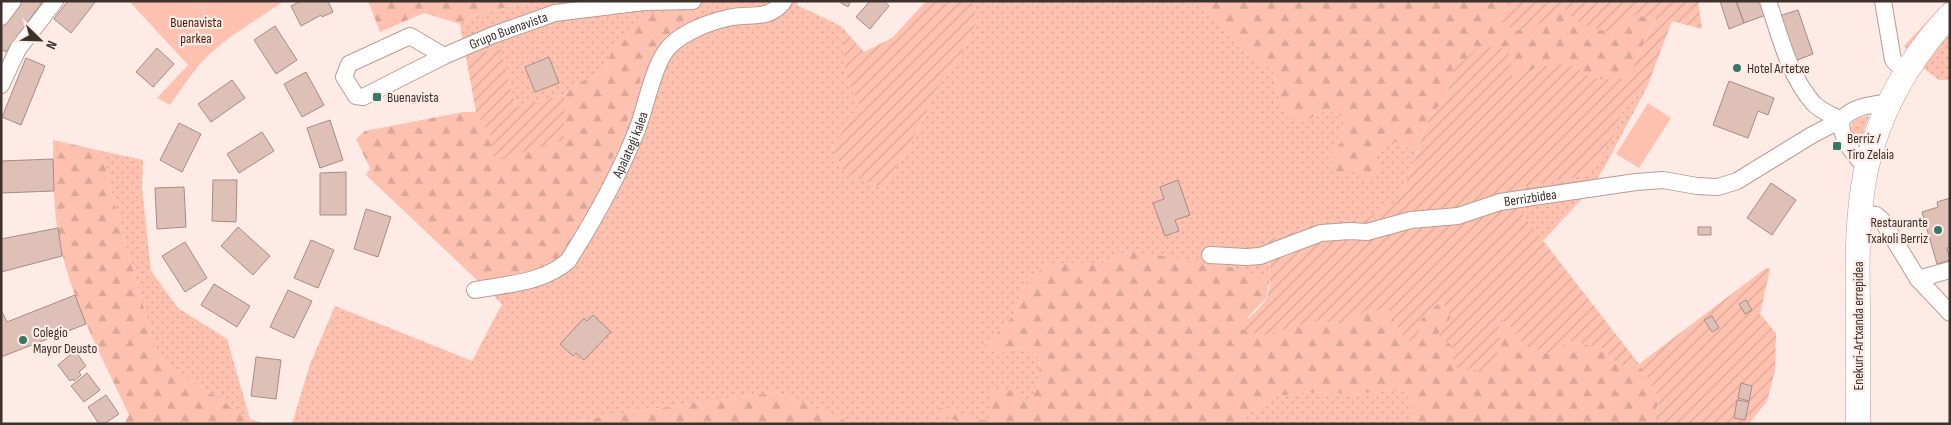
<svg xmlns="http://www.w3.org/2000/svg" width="1951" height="425" viewBox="0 0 1951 425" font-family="'Sofia Sans Condensed',sans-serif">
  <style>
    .grass { fill: url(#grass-dots) }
    .forest { fill: url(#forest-firs) }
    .park { fill: #fec1af }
    .garden { fill: url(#garden-furrows) }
    .building { fill: #dec0b7; stroke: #a78b82 }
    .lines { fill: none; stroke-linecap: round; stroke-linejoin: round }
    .street-casing { stroke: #b99c93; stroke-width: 18 }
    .secondary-casing { stroke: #b99c93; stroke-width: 25 }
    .street { stroke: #fff; stroke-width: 16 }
    .secondary { stroke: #fff; stroke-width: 24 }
    .poi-dot { fill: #377766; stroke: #feebe5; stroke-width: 2 }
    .labels { text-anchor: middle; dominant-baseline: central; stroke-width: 4.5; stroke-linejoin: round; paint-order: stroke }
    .park-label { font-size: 14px; fill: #501b0b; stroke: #feebe5 }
    .street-label { font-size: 14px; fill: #3d312e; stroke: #feebe5 }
    .poi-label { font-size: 14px; fill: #3d312e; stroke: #feebe5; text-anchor: start }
  </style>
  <defs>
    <pattern id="grass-dots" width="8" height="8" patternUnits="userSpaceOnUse" patternTransform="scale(1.25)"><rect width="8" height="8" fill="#fec1af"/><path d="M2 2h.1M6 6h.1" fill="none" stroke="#dba697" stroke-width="1.8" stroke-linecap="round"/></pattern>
    <pattern id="forest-firs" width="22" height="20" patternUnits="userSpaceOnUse" patternTransform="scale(1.25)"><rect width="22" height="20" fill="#fec1af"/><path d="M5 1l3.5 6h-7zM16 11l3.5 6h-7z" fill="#dba697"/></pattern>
    <pattern id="garden-furrows" width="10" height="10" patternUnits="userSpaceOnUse" patternTransform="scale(1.25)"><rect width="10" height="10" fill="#fec1af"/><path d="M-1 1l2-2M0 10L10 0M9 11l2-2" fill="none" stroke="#dba697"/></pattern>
  </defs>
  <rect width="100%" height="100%" fill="#feebe5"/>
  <path class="grass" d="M533,1h266l-2,4 44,21 5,51 13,29 -27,41 13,27 38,14 27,-42 27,-56 26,-40 14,-29 -4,-20h216l13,7 46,47 24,13 6,26 10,26 16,2 23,-13 17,9 -3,24 -11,14 49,-3 13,-12 14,6 12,1 -11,32 -9,21 -34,18 -43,3 -55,18 4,38 -142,-27 -26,12h-50l-24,14 -14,38 -30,31 15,7 26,-6 15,12 -2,26 -9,18 -32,17h-23l-22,-10 4,11 9,3h-111l-78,-32 -167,23 -37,9h-280l18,-60 25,-58 137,55 30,-57 -23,-22 86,-31 54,-105 24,-73 16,-30 36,-31h-24l-60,41 -7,19 -26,11 -14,12 -48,12 -16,-59 -34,9 -6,-33 14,-9z
    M1946,1h4v79h-11l-16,-12 -19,-22z
    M1647,87l-42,79 -15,24 -47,51 -26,-34v-19l70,-13 27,-39 10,-29z
    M1869,116l-10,28c-11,-15 -12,-26 10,-28z
    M102,151l41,9 -1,28 9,83 27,37 49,31 23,80 -92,-61 -39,-137z
    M1408,390l7,34h-176l12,-12 26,-16 35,-4 39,2z"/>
  <path class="forest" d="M368,1h165l-59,14 -14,9 -36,-11 -44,19z
    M1189,1h320l-9,19 47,1 15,-16 94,13 -29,61h-34l-19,-13 -61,13 -59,-10 -7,25 -19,27 -10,27 -12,-1 -14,-6 -13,12 1,22 -15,6 -11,-9 -18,2 -6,-18 11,-14 3,-24 -17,-9 -23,13 -16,-2 -10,-26 -6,-26 -24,-13 -46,-47z
    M671,12h24l-36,31 -16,30 -24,73 -54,105c-25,25 -53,25 -86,31l-113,-107 4,-7 -14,-29 9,-8 98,-19h13l14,24 74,4v-45l14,-12 26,-11 7,-19 33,-39z
    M53,140l49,11 17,70 39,137 92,61 15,5h-141l5,-9c-24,-52 -52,-103 -66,-158 -10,-37 -10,-79 -10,-117z
    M1128,251c28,6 58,6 86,12 19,4 37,11 56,15l-4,20 -18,19 13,19 53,-15 29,3 23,-13 23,-1 11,23 21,-14 20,-18 10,16 49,22 -2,-22 14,11 11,18 28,8 17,-13 34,7 17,18 20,-2 19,32 -3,28h-240l-7,-34 -57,4 -39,-2 -35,4 -26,16 -12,12h-274l-9,-3 -27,-15 23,4 22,10h22l-9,-18 6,-13 23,2 13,11 9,-17 2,-26 -15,-12 -26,6 -15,-7 30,-31 14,-38 24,-14h50z
    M776,392l78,32h-282l37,-9z"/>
  <path class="park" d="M129,1h155c-28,20 -61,37 -84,63 -11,13 -20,27 -30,41l-13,-7 31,-33z
    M1648,103l23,15 -32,50 -23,-14z"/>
  <path class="garden" d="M926,1h47l4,20 -14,29 -26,40 -27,56 -27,42 -38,-14 -13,-27 27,-41 -13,-29 -5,-51 23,26 28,-14z
    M1509,1h189l4,28 -30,-8 -25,66 -23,20 -10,29 -27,39 -69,13 -1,19 122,157 127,-96 4,1 -10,45 16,19 -1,38 -8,30 -18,23h-94l3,-28 -19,-32 -20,2 -17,-18 -34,-7 -17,13 -28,-8 -11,-18 -14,-11 2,22 -5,24 -16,8 -25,-4 -2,-21 -14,-12 13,-17 -10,-16 -20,18 -5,28 -16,-14 -11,-23 -23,1 -23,13 -29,-3 -52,15 -22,-7c7,-10 21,-21 26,-30 8,-15 2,-43 0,-59l55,-18 43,-3 34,-18 9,-21 21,-59 19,-27 7,-25 26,-23 28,3 5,30 26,-13h35l19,13h34l29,-60 -22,-4 -20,18c-25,-6 -35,-7 -52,-27l-15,15 -31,10 -16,-11z
    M500,47l16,60 48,-12v45l-69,20 -5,-24 -14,-24 -10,-55z"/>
  <path class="building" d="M18,1h25l-37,51 -5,-3v-24z
    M68,1h28l-25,32 -17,-14z
    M301,1h27l5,11 -11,5 -1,-2 -20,11 -10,-20z
    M842,1h9l-3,6 -7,-4z
    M870,1h14l5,5 -19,23 -14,-12z
    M1720,1h16l8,22 -15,6z
    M1736,1h25l5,14 -22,8z
    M1798,10l15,44 -21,8 -16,-45z
    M275,26l22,34 -21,14 -22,-34z
    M157,48l17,16 -21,23 -17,-15z
    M549,57l10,26 -24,9 -10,-25z
    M26,58l19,8 -24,59 -19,-8z
    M306,72l18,33 -22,12 -18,-33z
    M232,80l13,18 -34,24 -13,-18z
    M1729,81l45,17 -6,17 -10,-4 -10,27 -35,-13z
    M330,120l13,40 -23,8 -13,-40z
    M179,123l22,11 -19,38 -22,-12z
    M262,132l12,19 -35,22 -12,-19z
    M53,159l1,32 -53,2v-32z
    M346,172v43h-26v-42z
    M213,180h24l-1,42 -24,-1z
    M1178,180l12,35 -15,5 4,11 -14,5 -12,-33 11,-4 -4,-12z
    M1771,183l25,17 -24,35 -25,-17z
    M184,187l2,40 -29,2 -2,-41z
    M1950,198v49l-3,1 3,12 -13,4 -15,-52 16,-5 -1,-5z
    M366,209l25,8 -13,40 -24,-8z
    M238,227l32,29 -17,19 -32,-29z
    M1698,227h13v8h-13z
    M58,228l4,28 -61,16v-33z
    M311,240l23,10 -16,38 -24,-10z
    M185,242l22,36 -22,14 -23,-36z
    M214,284l36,22 -13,21 -36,-22z
    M288,290l24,11 -18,37 -24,-11z
    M75,295l11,29 -85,33v-47l6,12z
    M1746,300l6,10 -7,4 -6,-10z
    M593,315l18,17 -27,28 -8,-7 -3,3 -13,-12 24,-26 3,3z
    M1712,316l7,12 -7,4 -8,-12z
    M75,351l11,15 -7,6 2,3 -7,6 -1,-2 -3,2 -12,-16z
    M256,357l25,3 -5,39 -25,-3z
    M87,373l13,17 -16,12 -13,-16z
    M1741,383l11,3 -3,15 -11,-3z
    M106,395l13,19 -15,10h-5l-11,-17z
    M1737,400l12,2 -4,18 -11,-2z"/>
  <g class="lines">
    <defs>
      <g id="street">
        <path d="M1768,1c12,35 21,75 46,103 7,7 18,11 27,16"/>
        <path d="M1883,1l10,59 12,12"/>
        <path d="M1,17l12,-16"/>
        <path id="s1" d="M444,56l-34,-20 -61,28 -5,13 12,19 7,1 81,-41 49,-21 62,-22 89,-11 49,-1"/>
        <path d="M1,85l17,-36 37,-48"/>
        <path d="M1867,169c-13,-15 -26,-28 -26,-49 12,-14 30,-15 48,-18"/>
        <path d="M1860,213l16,2 6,5 36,59 32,34"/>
        <path id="s2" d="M1210,255l36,2 14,-1 61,-23 29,-2 17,1 44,-12 47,-4 42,-14 136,-20 27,-2 34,6 21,1 19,-6 75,-46 29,-15"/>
        <path d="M1918,279l32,-9"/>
        <path id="s3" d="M475,290c32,-6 68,-7 93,-29 26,-41 51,-86 69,-131 9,-23 16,-64 31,-82 13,-15 41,-26 60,-30 22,-5 41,3 56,-17"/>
      </g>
      <path id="secondary" d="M1858,424c0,-39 0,-79 0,-118 -1,-45 -1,-91 8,-136 13,-58 43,-111 84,-155"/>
    </defs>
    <use href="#street" class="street-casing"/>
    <use href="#secondary" class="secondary-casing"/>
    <use href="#street" class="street"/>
    <use href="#secondary" class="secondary"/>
  </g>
  <g class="poi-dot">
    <circle cx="1737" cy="68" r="5"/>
    <rect x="372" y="92" width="10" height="10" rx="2.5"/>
    <rect x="1832" y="141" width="10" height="10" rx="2.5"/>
    <circle cx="1938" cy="230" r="5"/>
    <circle cx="23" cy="340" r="5"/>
  </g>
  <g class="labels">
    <g class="park-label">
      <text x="196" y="22">Buenavista<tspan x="196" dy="16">parkea</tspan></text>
    </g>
    <g class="street-label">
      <text stroke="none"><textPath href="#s1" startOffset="310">Grupo Buenavista</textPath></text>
      <text stroke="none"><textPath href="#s3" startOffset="231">Apalategi kalea</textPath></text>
      <text stroke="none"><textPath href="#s2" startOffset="329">Berrizbidea</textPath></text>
      <text transform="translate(1858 326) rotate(-90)">Enekuri-Artxanda errepidea</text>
    </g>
    <g class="poi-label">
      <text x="1747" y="68">Hotel Artetxe</text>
      <text x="387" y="97">Buenavista</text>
      <text x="1847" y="138">Berriz /<tspan x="1847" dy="16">Tiro Zelaia</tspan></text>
      <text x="1928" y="222" text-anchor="end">Restaurante<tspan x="1928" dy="16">Txakoli Berriz</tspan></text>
      <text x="33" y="332">Colegio<tspan x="33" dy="16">Mayor Deusto</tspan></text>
    </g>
  </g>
  <rect width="1951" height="425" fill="none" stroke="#3d312e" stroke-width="5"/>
  <g transform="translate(40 40) rotate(113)" stroke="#feebe5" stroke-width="4" paint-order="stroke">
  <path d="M0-4L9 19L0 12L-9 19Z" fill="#3d312e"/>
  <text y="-8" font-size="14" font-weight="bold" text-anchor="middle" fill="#3d312e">N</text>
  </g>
</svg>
